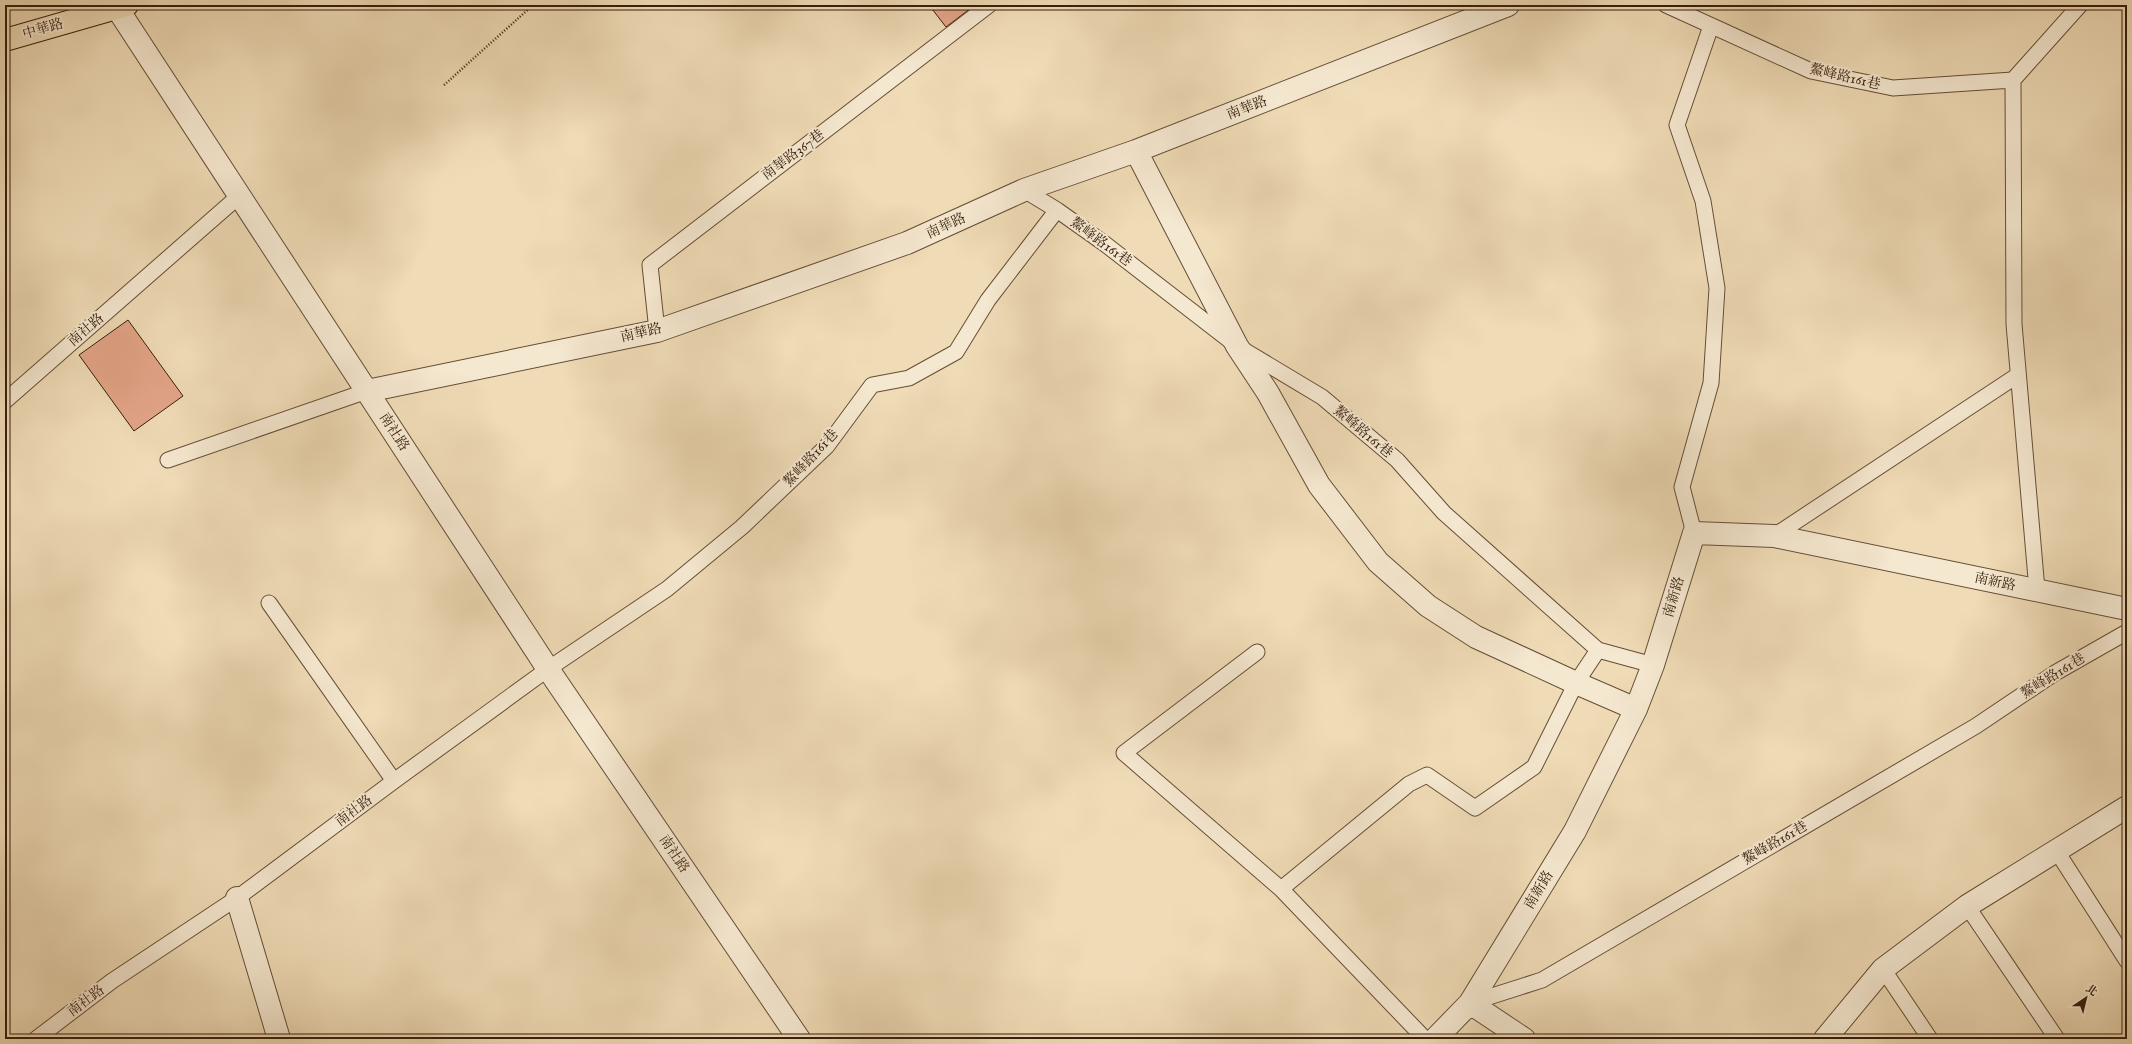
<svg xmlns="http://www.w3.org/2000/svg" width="2132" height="1044" viewBox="0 0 2132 1044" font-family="'IM FELL English','Noto Serif TC',serif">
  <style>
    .building { fill: #e4a588; stroke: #371e0c }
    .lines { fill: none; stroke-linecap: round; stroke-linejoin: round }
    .service-casing { stroke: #654d36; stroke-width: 17 }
    .minor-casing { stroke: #654d36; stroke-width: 24 }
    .primary-casing { stroke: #371e0c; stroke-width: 24 }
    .path { stroke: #371e0c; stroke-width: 2.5; stroke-dasharray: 1 2; stroke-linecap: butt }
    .service { stroke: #f5e8d0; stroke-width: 15 }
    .minor { stroke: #f5e8d0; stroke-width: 22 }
    .primary { stroke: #efdbb6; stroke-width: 22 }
    .labels { text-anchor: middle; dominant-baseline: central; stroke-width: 4; stroke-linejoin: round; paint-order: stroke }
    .street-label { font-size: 14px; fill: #371e0c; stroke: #f5e8d0 }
  </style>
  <rect width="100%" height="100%" fill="#efdbb6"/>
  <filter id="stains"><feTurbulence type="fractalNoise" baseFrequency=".005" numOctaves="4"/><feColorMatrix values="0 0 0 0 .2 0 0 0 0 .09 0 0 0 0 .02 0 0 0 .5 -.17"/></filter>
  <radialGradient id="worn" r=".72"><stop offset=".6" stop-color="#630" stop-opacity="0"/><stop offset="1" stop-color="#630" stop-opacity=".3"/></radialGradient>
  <path class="building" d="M929,5h46l-29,22z
    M128,320l55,76 -49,35 -55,-76z"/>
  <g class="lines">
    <defs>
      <path id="service" d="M1666,5l145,66 82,17 120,-8 67,-75
        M2013,80l1,244 23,266
        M1024,190l33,20 48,34 132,102 85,51 75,63 47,53 154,137 55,15
        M657,331l-7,-66 339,-260
        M5,401l234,-205
        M168,460l199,-69
        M1694,533l-12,-46 29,-104 6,-95 -14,-87 -26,-76 34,-99
        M1774,536l244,-161
        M269,603l125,178
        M1257,652l-133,101 157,136 144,150
        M2056,850l71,111
        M1281,889l128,-105 18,-9 48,33 59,-41 42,-84 22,-33
        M1967,906l90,133
        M1883,969l47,70
        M1470,1003l72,-23 434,-254 79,-53 72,-41
        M36,1039l76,-58 125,-83 157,-117 154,-112 119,-80 75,-62 85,-81 45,-61 37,-7 47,-26 32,-52 69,-90"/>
      <path id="minor" d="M115,5l433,664 251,370
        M1136,151l101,195 31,47 51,92 59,77 50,44 48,31 100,46 60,26
        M367,391l290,-60 250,-88 117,-53 112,-39 372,-146
        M237,898l42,141
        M1470,1003l54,36
        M1435,1039l35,-36 105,-172 61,-122 17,-44 41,-132 80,3 353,73
        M1825,1039l58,-70 84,-63 160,-99"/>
      <path id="primary" d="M5,40l122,-35"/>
    </defs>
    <use href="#service" class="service-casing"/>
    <use href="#minor" class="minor-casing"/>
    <use href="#primary" class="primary-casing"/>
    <path class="path" d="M444,85l89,-80"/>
    <use href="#service" class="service"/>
    <use href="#minor" class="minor"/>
    <use href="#primary" class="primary"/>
  </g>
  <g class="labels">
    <g class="street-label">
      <text transform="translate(43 29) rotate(-16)">中華路</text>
      <text transform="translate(1845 77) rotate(13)">鰲峰路161巷</text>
      <text transform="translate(1247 108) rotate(-21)">南華路</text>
      <text transform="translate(793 155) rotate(-37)">南華路367巷</text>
      <text transform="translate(946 226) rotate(-25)">南華路</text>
      <text transform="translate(1101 242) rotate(36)">鰲峰路161巷</text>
      <text transform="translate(86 330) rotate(-41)">南社路</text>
      <text transform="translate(641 333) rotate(-13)">南華路</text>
      <text transform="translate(394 432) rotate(57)">南社路</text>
      <text transform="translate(1363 432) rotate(40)">鰲峰路161巷</text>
      <text transform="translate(811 458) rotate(-47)">鰲峰路161巷</text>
      <text transform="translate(1995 582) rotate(12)">南新路</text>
      <text transform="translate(1674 597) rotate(-73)">南新路</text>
      <text transform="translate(2053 676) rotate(-32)">鰲峰路161巷</text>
      <text transform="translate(354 811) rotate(-37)">南社路</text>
      <text transform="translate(1775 843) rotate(-30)">鰲峰路161巷</text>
      <text transform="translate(674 854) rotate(56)">南社路</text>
      <text transform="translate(1539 890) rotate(-59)">南新路</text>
      <text transform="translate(86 1001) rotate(-37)">南社路</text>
    </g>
  </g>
  <rect width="2132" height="1044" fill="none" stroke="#efdbb6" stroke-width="20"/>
  <rect x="6" y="6" width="2120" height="1032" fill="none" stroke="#371e0c" stroke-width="2"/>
  <rect x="10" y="10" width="2112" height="1024" fill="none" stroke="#371e0c"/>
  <g transform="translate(2086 998) rotate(35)" stroke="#f5e8d0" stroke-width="3" paint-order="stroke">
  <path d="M0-3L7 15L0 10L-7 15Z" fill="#371e0c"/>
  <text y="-6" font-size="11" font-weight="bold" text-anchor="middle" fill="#371e0c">北</text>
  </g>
  <rect width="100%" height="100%" filter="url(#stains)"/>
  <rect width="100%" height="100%" fill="url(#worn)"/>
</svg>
